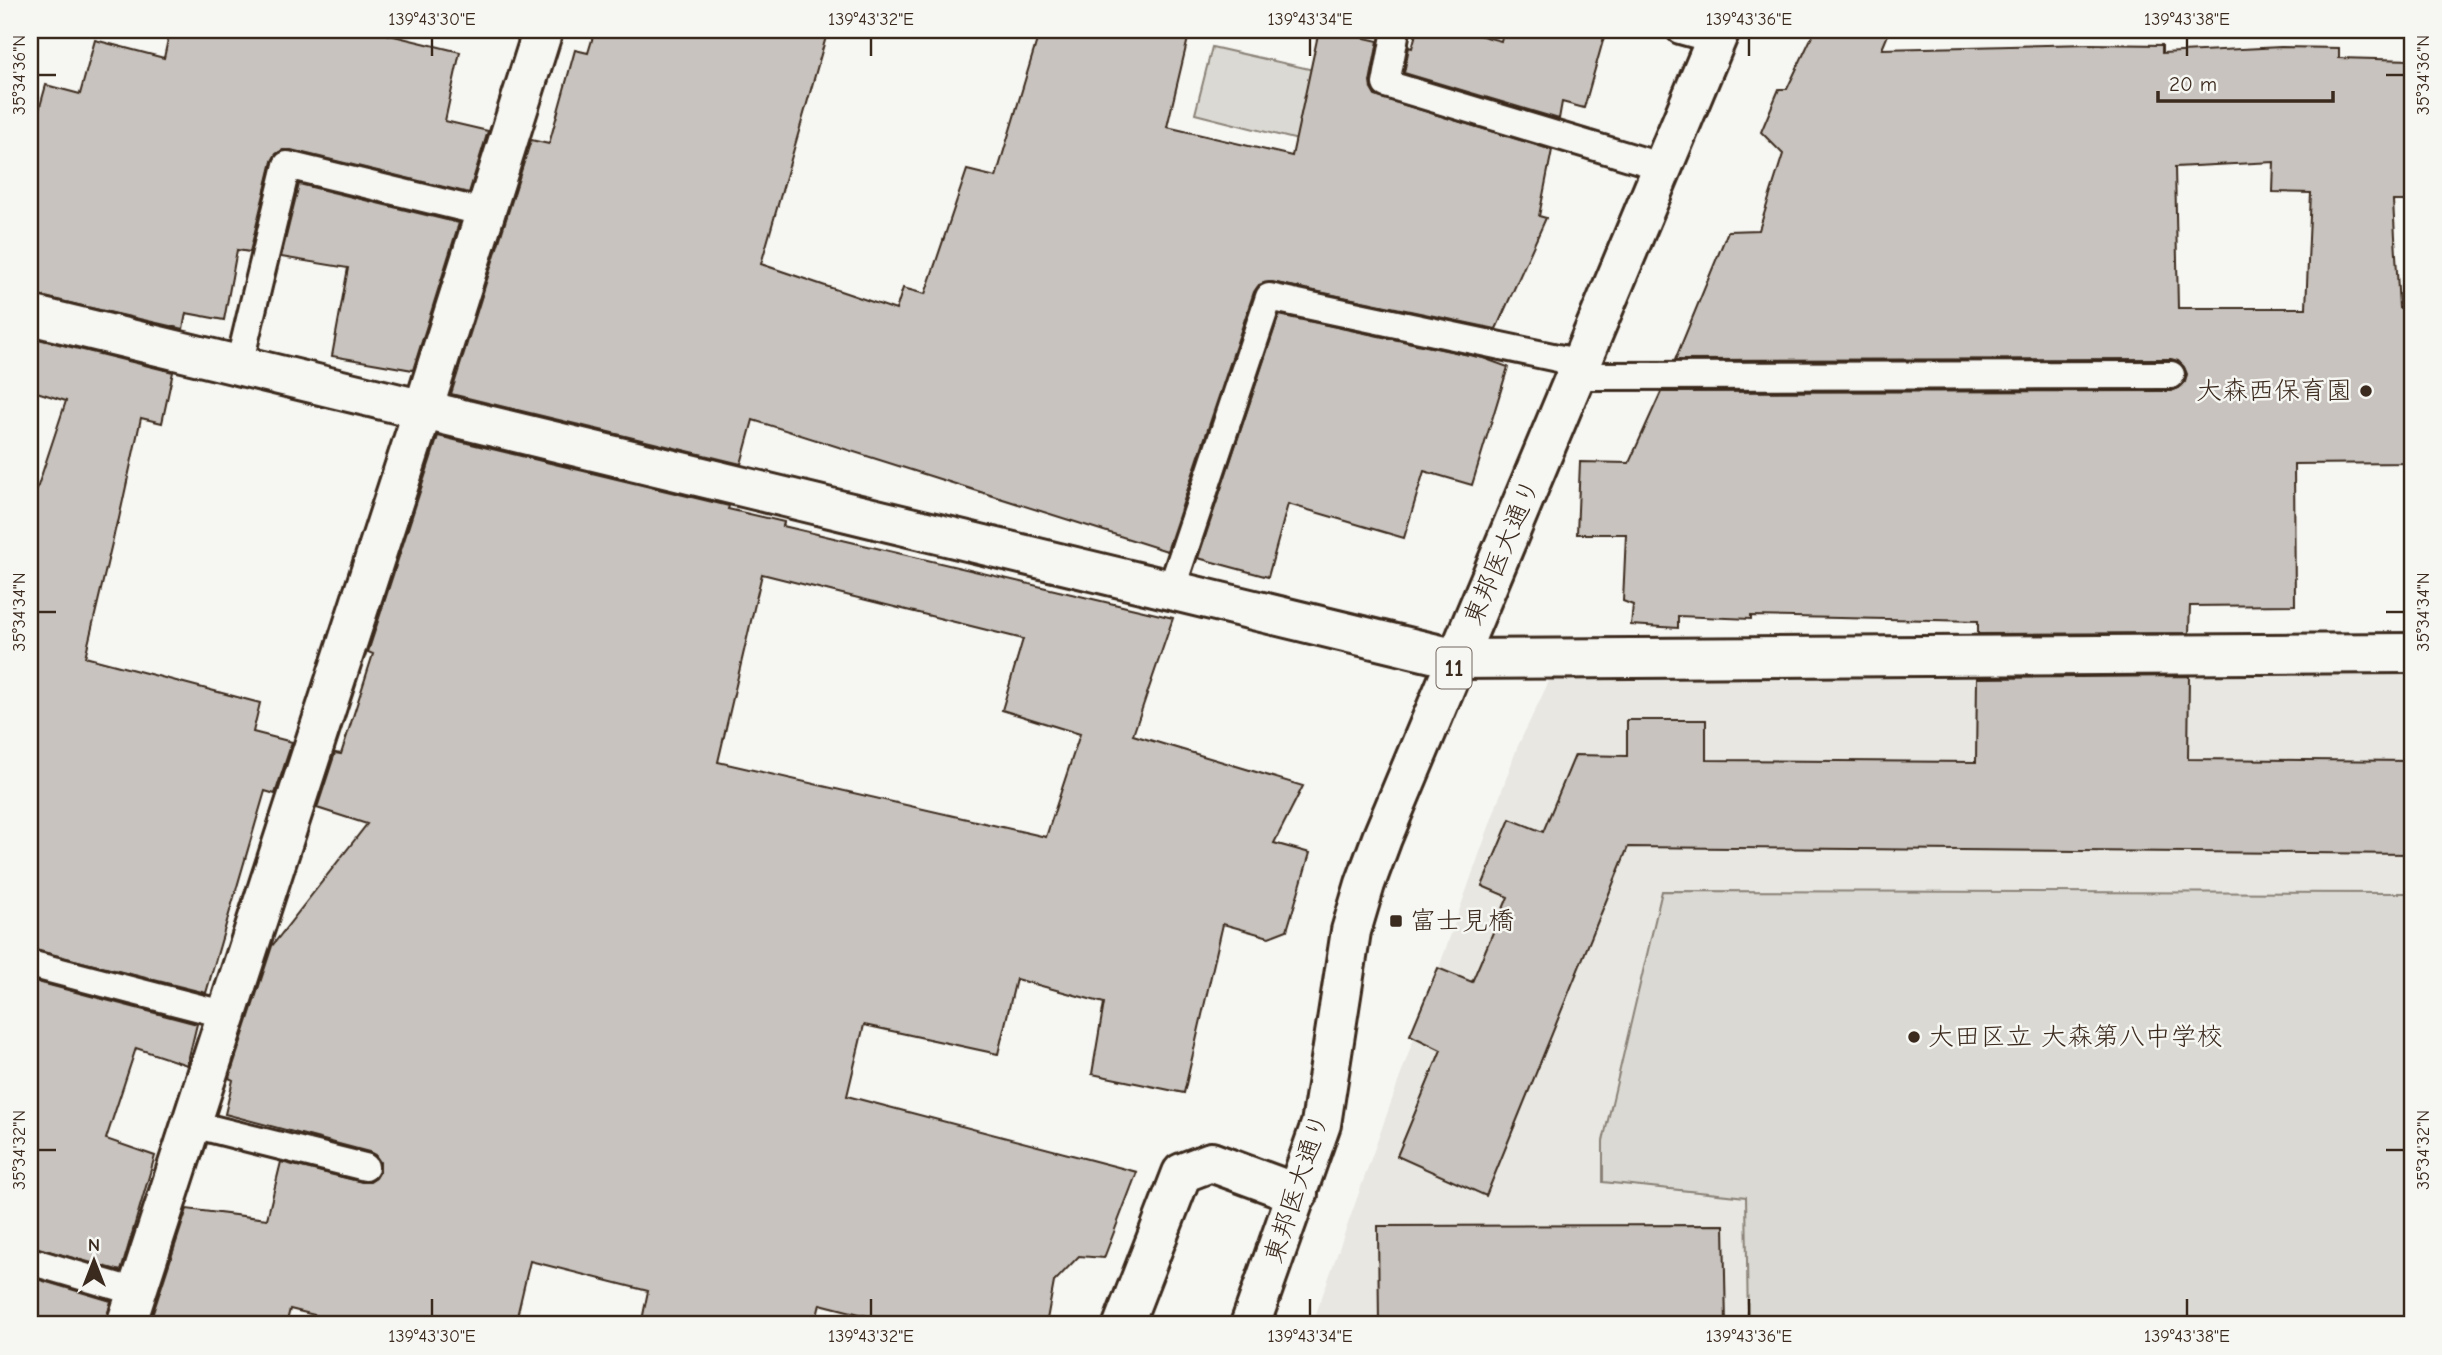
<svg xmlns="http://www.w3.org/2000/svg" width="2442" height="1355" viewBox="0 0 2442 1355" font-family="'Comic Neue','Klee One',sans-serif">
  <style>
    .built { fill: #e8e7e2 }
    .green { fill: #dad9d3; stroke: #8a8278; stroke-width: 2 }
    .building { fill: #c8c3be; stroke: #3b2a1e; stroke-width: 2; fill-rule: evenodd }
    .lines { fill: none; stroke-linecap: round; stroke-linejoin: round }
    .service-casing { stroke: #3b2a1e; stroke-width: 32 }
    .minor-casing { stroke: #3b2a1e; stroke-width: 44 }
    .primary-casing { stroke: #3b2a1e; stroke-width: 44 }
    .service { stroke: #f6f6f2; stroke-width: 26 }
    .minor { stroke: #f6f6f2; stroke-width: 38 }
    .primary { stroke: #f6f6f2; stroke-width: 38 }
    .ticks { fill: none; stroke: #3b2a1e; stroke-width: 2.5 }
    .poi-dot { fill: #3b2a1e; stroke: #f6f6f2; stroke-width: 2.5 }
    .labels { text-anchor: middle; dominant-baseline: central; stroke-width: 5; stroke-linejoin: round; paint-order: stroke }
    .shield { fill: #f6f6f2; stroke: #73675e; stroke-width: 2 }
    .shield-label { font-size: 24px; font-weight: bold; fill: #3b2a1e }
    .poi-label { font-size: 26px; fill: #3b2a1e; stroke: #f6f6f2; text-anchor: start }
    .street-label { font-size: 26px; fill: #3b2a1e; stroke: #f6f6f2 }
    .neatline { fill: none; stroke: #3b2a1e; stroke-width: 2.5 }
    .ticks-label { font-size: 18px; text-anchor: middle; fill: #3b2a1e }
  </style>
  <rect width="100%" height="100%" fill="#f6f6f2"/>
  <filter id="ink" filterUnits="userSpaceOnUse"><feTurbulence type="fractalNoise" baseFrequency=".0143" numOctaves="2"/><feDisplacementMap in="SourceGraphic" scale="14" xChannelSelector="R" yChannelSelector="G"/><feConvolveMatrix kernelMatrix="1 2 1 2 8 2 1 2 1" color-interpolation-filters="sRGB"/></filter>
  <g filter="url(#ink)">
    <path class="built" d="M2412,671v654h-1100l205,-577 35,-73z"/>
    <path class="green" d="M1212,47l106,24 -16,70 -107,-27z
      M1662,891l750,2v432h-664l-2,-128 -143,-15v-41z"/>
    <path class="building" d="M170,30h199l91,22 -15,69 43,10 -19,62 -178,-43h-8l-7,4 -4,7 -22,91 -13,-2 -13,70 -38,-7 -3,16 -153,-35v-179l7,2 9,-32 34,9 15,-54 69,18z
      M595,30h233l-67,234 135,46 7,-22 22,6 42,-124 29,7 44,-147h150l-23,97 125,29 27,-126h11l48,11 -8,41 1,7 4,7 177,54 -13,66 7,2 -50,111 -224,-47 -13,3 -5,7 -87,259 -414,-131 -12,44 -290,-70 80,-254 18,4 26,-94 13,3z
      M1417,30h43l41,11 3,-11h102l-22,78 -22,-6 -3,17 -155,-46 5,-26 3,1z
      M1815,30h75l-8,19 209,-5 71,1v8l119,-6 58,1v10l73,2v141h-19l6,107h13v155l-118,1 1,141 -105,1 -1,27 -211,1v-13l-227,-5v3l-73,-3v12l-47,-3 2,-20 -10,-4 3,-67h-49l3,-72 49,1 32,-71 510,-1 8,-3 6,-6 2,-8 -3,-7 -6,-6 -7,-2 -496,1 53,-129 31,-1 24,-76 -22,-22 18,-43h8zM2274,162l-1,30 38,1 -5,115h-128l-3,-141z
      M299,184l160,39 -46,147 -81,-14 16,-88 -67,-11z
      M1279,315l204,43 25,9 -36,118 -48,-14 -20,67 -116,-34 -20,73 -70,-19z
      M30,337l143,35 -11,51 -21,-5 -23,105 -1,-1 -32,135 175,46 -7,29 39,10 -17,52 -10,-3 -59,202 -176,-44v-439l36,-109 -36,-11z
      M438,436l291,70 -1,3 56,13 -1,4 390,92 -40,117 170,51 -29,57 36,10 -23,77 -18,7 -46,-13 -39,169 -92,-19 12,-71 -88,-24 -18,75 -134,-29 -17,71 290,76 -33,86 -25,-2 -25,26 -8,43h-143l-83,-21 -5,21h-174l7,-34 -118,-30 -15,64h-160l-65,-16 -4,16h-137l38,-116 80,10 14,-57 81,20h8l6,-4 4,-7v-9l-5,-7 -6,-3 -144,-38 8,-34 -4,-2 43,-132 95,-122 -50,-16 18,-55 6,1 32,-100 -5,-2zM762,574l261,65 -21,71 78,24 -34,103 -328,-75z
      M2189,676l-1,83 224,2v93l-784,-7 -142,349 -89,-40 44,-106 -31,-15 28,-67 34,14 36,-85 -26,-11 28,-67 33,13 32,-77 52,1v-36h79v40l270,2 1,-84z
      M30,980l167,44 -10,41 -51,-17 -30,91 49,17 -34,115 -91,-25z
      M1724,1225l2,100h-347l-1,-99z
      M30,1277l81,24 -6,24h-75z"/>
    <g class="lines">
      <defs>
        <path id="service" d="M1396,30l-10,54 277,83
          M1680,30l36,10
          M239,365l48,-200 199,48
          M1576,376l595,-1
          M1171,590l98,-293 312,66
          M30,964l197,51
          M192,1124l173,43
          M30,1261l106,31"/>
        <path id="minor" d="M30,315l1427,344 955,-6
          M126,1325l297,-915 120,-380
          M1123,1325l59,-152 29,-11 87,32"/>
        <path id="primary" d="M1250,1325l71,-201 30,-193 14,-47 17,-46 338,-808"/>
      </defs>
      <use href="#service" class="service-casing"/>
      <use href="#minor" class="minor-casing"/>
      <use href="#primary" class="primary-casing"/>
      <use href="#service" class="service"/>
      <use href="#minor" class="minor"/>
      <use href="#primary" class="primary"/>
    </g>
  </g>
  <path class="ticks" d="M432,38v18M871,38v18M1310,38v18M1749,38v18M2187,38v18M38,75h18M2386,75h18M38,612h18M2386,612h18M38,1150h18M2386,1150h18M432,1299v17M871,1299v17M1310,1299v17M1749,1299v17M2187,1299v17"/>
  <g class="poi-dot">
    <circle cx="2366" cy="391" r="7"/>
    <rect x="1389" y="914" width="14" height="14" rx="3.5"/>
    <circle cx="1914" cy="1037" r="7"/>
  </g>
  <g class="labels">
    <rect class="shield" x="1436.5" y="647.5" width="35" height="41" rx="5"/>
    <g class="shield-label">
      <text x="1454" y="668">11</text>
    </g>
    <g class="poi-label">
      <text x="2352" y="391" text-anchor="end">大森西保育園</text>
      <text x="1410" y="921">富士見橋</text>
      <text x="1928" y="1037">大田区立 大森第八中学校</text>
    </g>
    <g class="street-label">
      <text transform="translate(1502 552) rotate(-67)">東邦医大通り</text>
      <text transform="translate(1297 1188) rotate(-72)">東邦医大通り</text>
    </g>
  </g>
  <rect width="2442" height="1355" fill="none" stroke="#f6f6f2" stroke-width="77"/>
  <g transform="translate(94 1261)" stroke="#f6f6f2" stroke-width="5" paint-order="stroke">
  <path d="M0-5L12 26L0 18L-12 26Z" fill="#3b2a1e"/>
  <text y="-10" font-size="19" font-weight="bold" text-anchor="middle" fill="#3b2a1e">N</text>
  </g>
  <path d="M2158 91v10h175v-10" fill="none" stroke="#3b2a1e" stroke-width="3.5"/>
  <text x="2169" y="91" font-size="21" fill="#3b2a1e" stroke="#f6f6f2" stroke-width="5" paint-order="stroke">20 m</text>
  <rect x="38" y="38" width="2366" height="1278" class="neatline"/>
  <g class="ticks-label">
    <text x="432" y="25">139°43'30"E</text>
    <text x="871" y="25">139°43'32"E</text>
    <text x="1310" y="25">139°43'34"E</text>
    <text x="1749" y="25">139°43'36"E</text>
    <text x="2187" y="25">139°43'38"E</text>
    <text transform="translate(19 75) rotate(-90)" y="6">35°34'36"N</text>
    <text transform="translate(2423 75) rotate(-90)" y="6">35°34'36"N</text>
    <text transform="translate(19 612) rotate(-90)" y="6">35°34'34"N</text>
    <text transform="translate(2423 612) rotate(-90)" y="6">35°34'34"N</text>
    <text transform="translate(19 1150) rotate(-90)" y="6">35°34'32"N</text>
    <text transform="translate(2423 1150) rotate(-90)" y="6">35°34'32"N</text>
    <text x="432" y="1342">139°43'30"E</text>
    <text x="871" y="1342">139°43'32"E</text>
    <text x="1310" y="1342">139°43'34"E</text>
    <text x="1749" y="1342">139°43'36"E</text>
    <text x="2187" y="1342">139°43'38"E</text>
  </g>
</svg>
